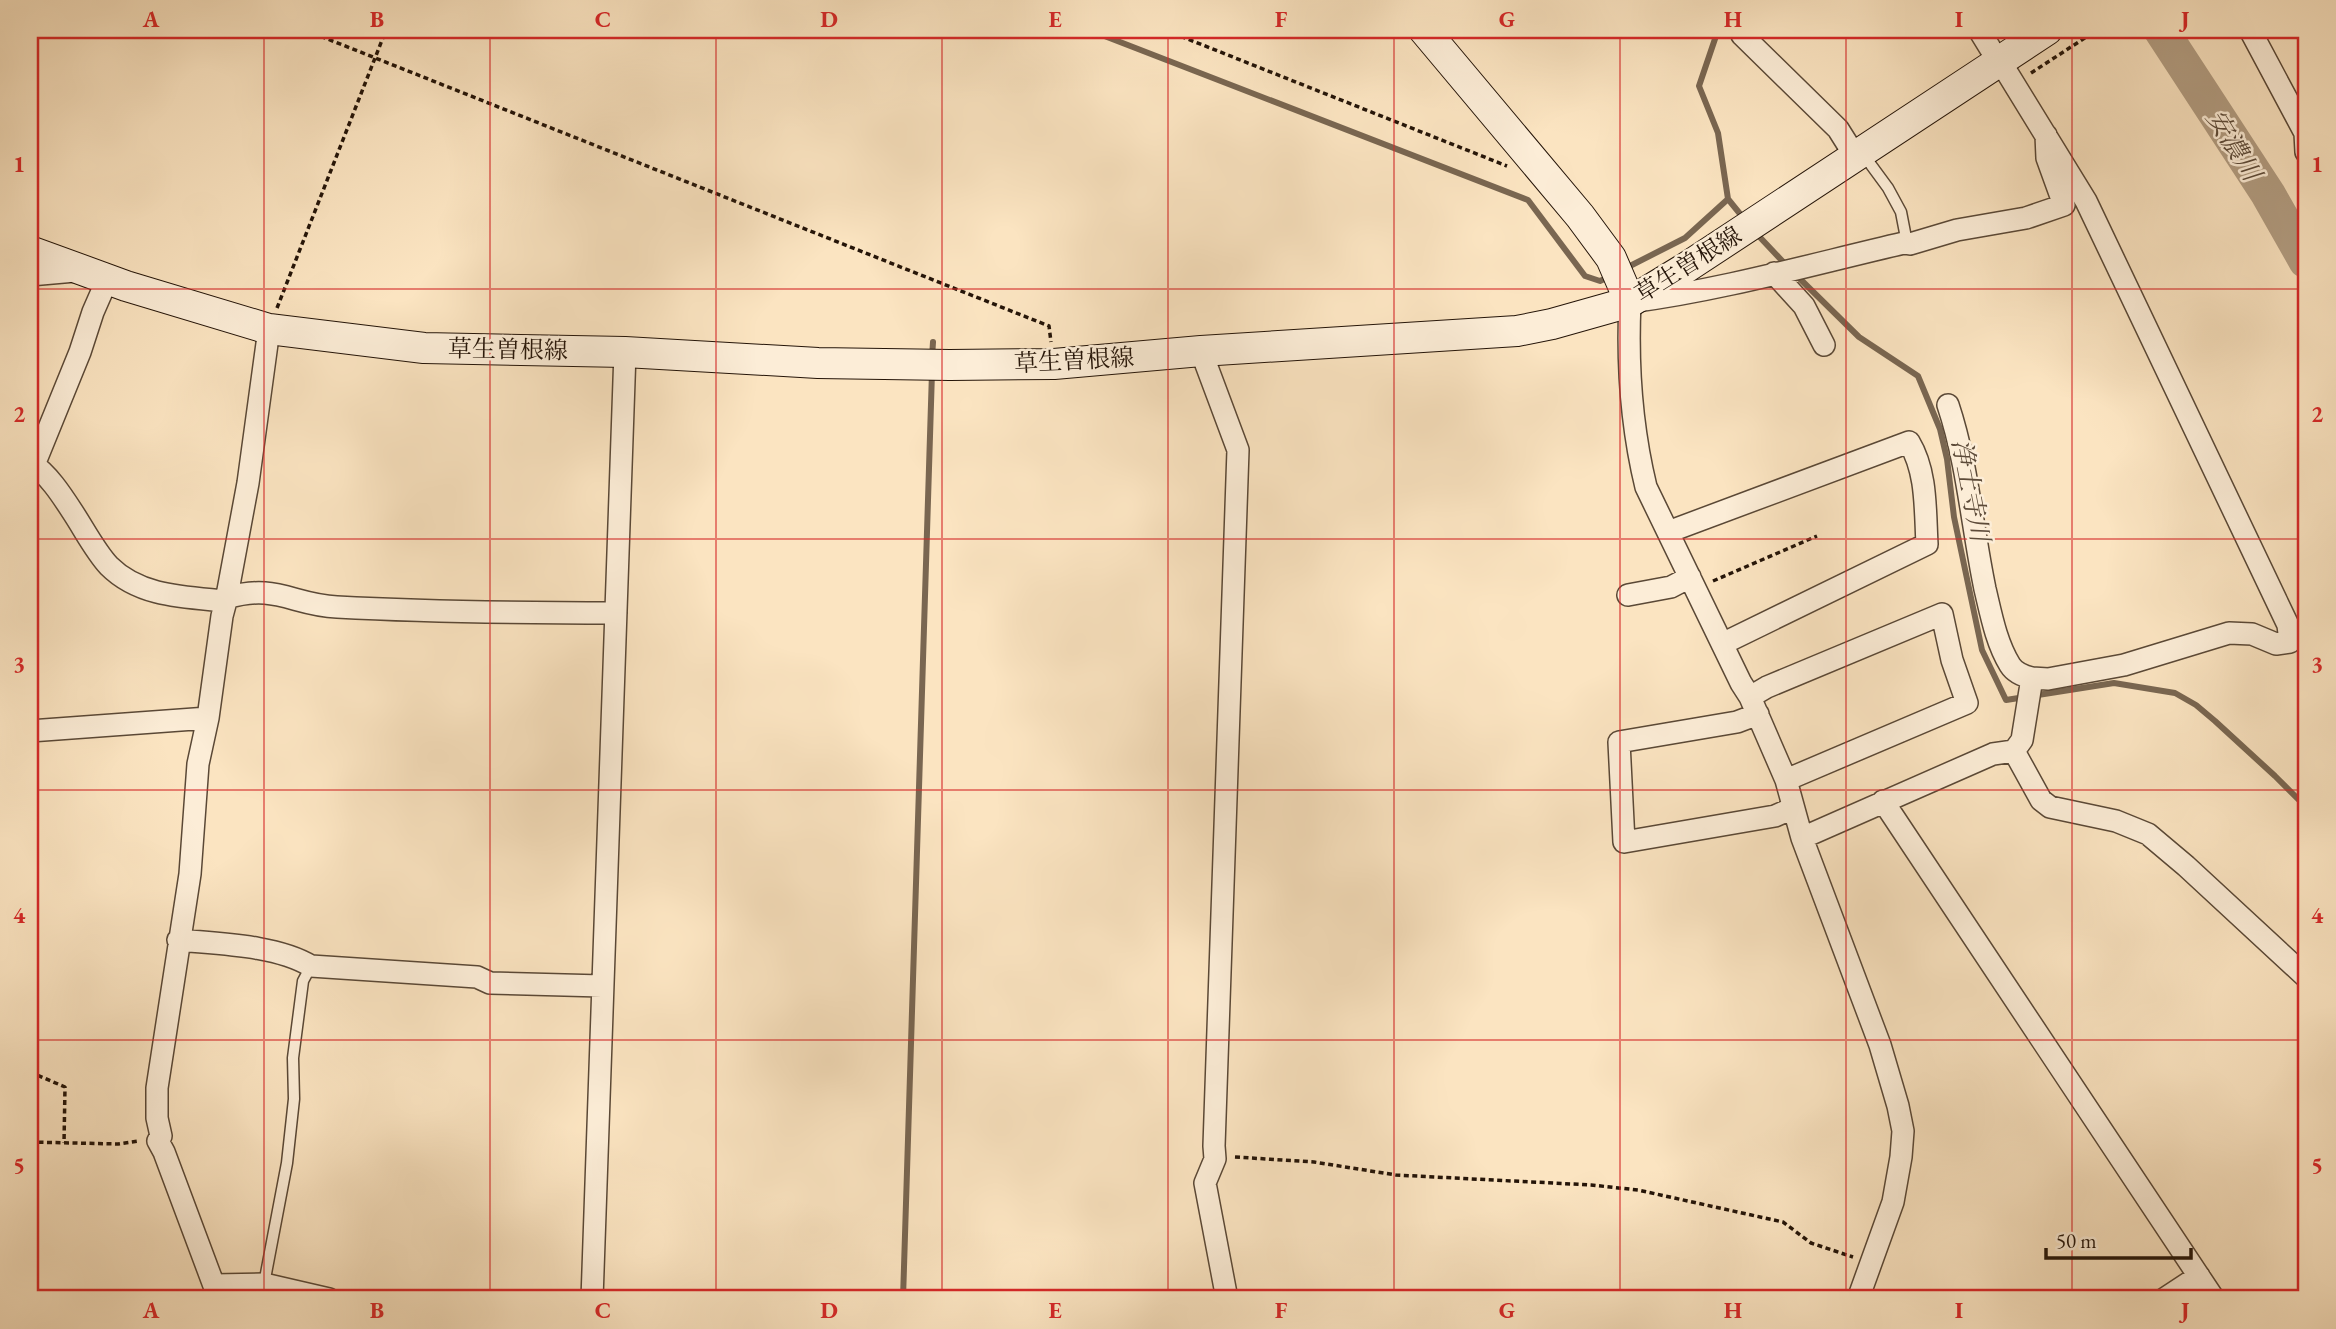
<svg xmlns="http://www.w3.org/2000/svg" width="2336" height="1329" viewBox="0 0 2336 1329" font-family="'EB Garamond','Noto Serif JP',serif">
  <style>
    .lines { fill: none; stroke-linecap: round; stroke-linejoin: round }
    .stream { stroke: #796651; stroke-width: 6 }
    .river { stroke: #b29d82; stroke-width: 35 }
    .lane-casing { stroke: #5a4836; stroke-width: 13 }
    .street-casing { stroke: #5a4836; stroke-width: 24 }
    .secondary-casing { stroke: #241408; stroke-width: 32 }
    .path { stroke: #241408; stroke-width: 3.5; stroke-dasharray: 5 3.5; stroke-linecap: butt }
    .lane { stroke: #fcedd7; stroke-width: 10 }
    .street { stroke: #fcedd7; stroke-width: 21 }
    .secondary { stroke: #fcedd7; stroke-width: 30 }
    .grid { fill: none; stroke: #d62828; stroke-width: 2; stroke-opacity: 0.55 }
    .labels { text-anchor: middle; dominant-baseline: central; stroke-width: 5; stroke-linejoin: round; paint-order: stroke }
    .street-label { font-size: 24px; fill: #241408; stroke: #fcedd7 }
    .water-label { font-size: 26px; font-style: italic; fill: #5d4b39; stroke: #fcedd7 }
    .neatline { fill: none; stroke: #d62828; stroke-width: 2.5 }
    .grid-label { font-size: 23px; text-anchor: middle; font-weight: bold; fill: #d62828 }
  </style>
  <rect width="100%" height="100%" fill="#fbe4c1"/>
  <filter id="stains"><feTurbulence type="fractalNoise" baseFrequency=".00286" numOctaves="4"/><feColorMatrix values="0 0 0 0 .2 0 0 0 0 .09 0 0 0 0 .02 0 0 0 .5 -.17"/></filter>
  <radialGradient id="worn" r=".72"><stop offset=".6" stop-color="#630" stop-opacity="0"/><stop offset="1" stop-color="#630" stop-opacity=".3"/></radialGradient>
  <g class="lines">
    <path class="stream" d="M1089,30l439,170 57,76 15,5 11,-5
      M1714,30l3,3 -18,53 19,47 10,66 17,21
      M1754,231l33,35
      M1624,269l61,-31 43,-39
      M1795,274l64,63 59,39 22,53 7,30 7,58 28,133 24,50 108,-17 61,10 21,12 19,16 60,55 31,31
      M932,358l1,-16
      M903,1299l29,-927"/>
    <path class="river" d="M2161,30l107,164 38,67"/>
    <defs>
      <path id="lane" d="M1863,154l25,34 13,24 6,31
        M264,1284l23,-121 7,-64 -1,-41 10,-77 8,-15"/>
      <path id="street" d="M1747,30l-5,5 96,94 17,27
        M1979,30l19,31
        M2250,30l55,103 1,19
        M1774,273l30,33 20,39
        M30,275l45,-4
        M1201,351l37,99 -24,696 1,13 -10,24 22,116
        M1948,405c20,60 24,122 37,184 6,25 11,53 25,76 5,8 13,11 22,13
        M30,462c18,12 31,32 42,49 12,18 23,40 37,55 31,31 76,31 117,35
        M34,465l46,-113 13,-40 14,-32
        M1668,532l241,-90c18,30 16,67 18,102l-205,100
        M1628,595l43,-8 19,-10
        M227,598c48,-15 66,7 110,9 93,5 186,6 279,6
        M1750,697l17,-10 175,-73 10,46 15,43 -181,77
        M1758,714l-21,8 -118,20 5,100 151,-26 18,-8
        M30,731l178,-13
        M2014,751l27,49 9,7 66,14 32,13 38,32 120,111
        M1883,801l331,498
        M1802,838l191,-84 21,-3 8,-11 10,-62 16,1 76,-14 105,-32 23,1 24,10 14,-2 -2,-17 -202,-424 -86,-140
        M178,940c41,4 98,5 133,26l166,11 13,6 112,3
        M214,1285l50,-1 65,15
        M219,1299l-55,-147 -6,-11 3,-5 -4,-18v-30l33,-214 8,-110 10,-46 14,-102 4,-15 22,-118 21,-154
        M592,1299l33,-947
        M1858,1299l35,-97 8,-45 2,-26 -5,-25 -18,-61 -78,-207 -16,-58 -36,-83 -9,-14 -95,-196c-15,-62 -19,-122 -16,-185 92,-12 183,-38 274,-59l6,1 47,-14 69,-12 38,-13 -17,-47 -1,-23
        M2164,1299l35,-23"/>
      <path id="secondary" d="M1424,30l156,186 31,42 19,44
        M30,251l96,35 143,43 155,19 201,4 193,11 132,2 104,-1 147,-13 316,-20 35,-7 78,-22 54,-33 363,-239"/>
    </defs>
    <use href="#lane" class="lane-casing"/>
    <use href="#street" class="street-casing"/>
    <use href="#secondary" class="secondary-casing"/>
    <path class="path" d="M305,30l744,296 2,16
      M1165,30l342,136
      M2031,73l66,-43
      M277,308l109,-278
      M1713,581l104,-45
      M30,1072l35,15 -1,56
      M30,1142l88,2 21,-3
      M1235,1157l79,5 82,13 195,10 47,5 145,32 28,21 42,14"/>
    <use href="#lane" class="lane"/>
    <use href="#street" class="street"/>
    <use href="#secondary" class="secondary"/>
  </g>
  <path class="grid" d="M264,30v1269M490,30v1269M716,30v1269M942,30v1269M1168,30v1269M1394,30v1269M1620,30v1269M1846,30v1269M2072,30v1269M30,289h2276M30,539h2276M30,790h2276M30,1040h2276"/>
  <g class="labels">
    <g class="street-label">
      <text transform="translate(1688 264) rotate(-32)">草生曽根線</text>
      <text transform="translate(508 349) rotate(1)">草生曽根線</text>
      <text transform="translate(1074 360) rotate(-3)">草生曽根線</text>
    </g>
    <g class="water-label">
      <text transform="translate(2234 145) rotate(58)">安濃川</text>
      <text transform="translate(1971 490) rotate(79)">浄土寺川</text>
    </g>
  </g>
  <rect width="2336" height="1329" fill="none" stroke="#fbe4c1" stroke-width="77"/>
  <path d="M2046 1248v10h145v-10" fill="none" stroke="#241408" stroke-width="3.5"/>
  <text x="2056" y="1248" font-size="21" fill="#241408" stroke="#fcedd7" stroke-width="5" paint-order="stroke">50 m</text>
  <rect x="38" y="38" width="2260" height="1252" class="neatline"/>
  <g class="grid-label">
    <text x="151" y="27">A</text>
    <text x="377" y="27">B</text>
    <text x="603" y="27">C</text>
    <text x="829" y="27">D</text>
    <text x="1055" y="27">E</text>
    <text x="1281" y="27">F</text>
    <text x="1507" y="27">G</text>
    <text x="1733" y="27">H</text>
    <text x="1959" y="27">I</text>
    <text x="2185" y="27">J</text>
    <text x="19" y="172">1</text>
    <text x="2317" y="172">1</text>
    <text x="19" y="422">2</text>
    <text x="2317" y="422">2</text>
    <text x="19" y="672">3</text>
    <text x="2317" y="672">3</text>
    <text x="19" y="923">4</text>
    <text x="2317" y="923">4</text>
    <text x="19" y="1173">5</text>
    <text x="2317" y="1173">5</text>
    <text x="151" y="1318">A</text>
    <text x="377" y="1318">B</text>
    <text x="603" y="1318">C</text>
    <text x="829" y="1318">D</text>
    <text x="1055" y="1318">E</text>
    <text x="1281" y="1318">F</text>
    <text x="1507" y="1318">G</text>
    <text x="1733" y="1318">H</text>
    <text x="1959" y="1318">I</text>
    <text x="2185" y="1318">J</text>
  </g>
  <rect width="100%" height="100%" filter="url(#stains)"/>
  <rect width="100%" height="100%" fill="url(#worn)"/>
</svg>
